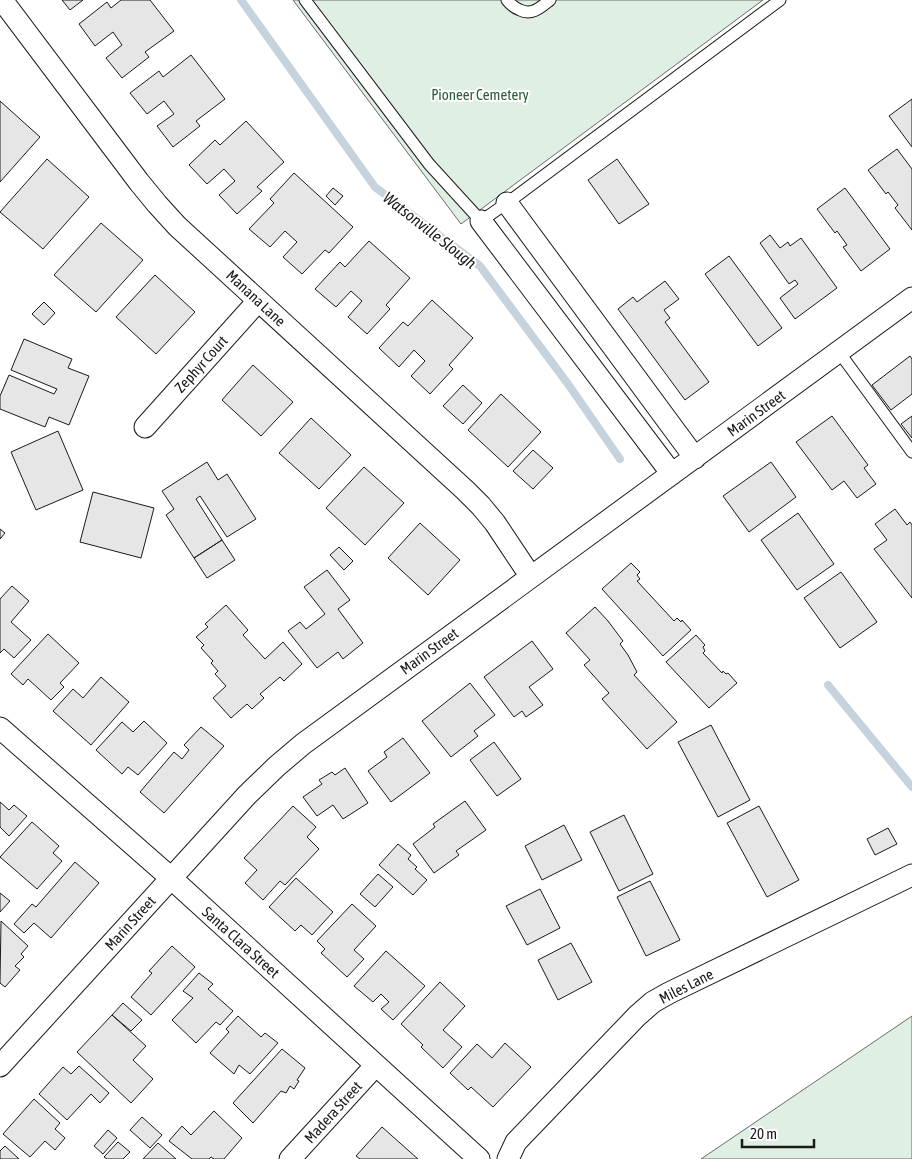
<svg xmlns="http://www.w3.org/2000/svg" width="912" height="1159" viewBox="0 0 912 1159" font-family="'Asap Condensed',sans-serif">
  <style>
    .green { fill: #e0efe3; stroke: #6a6a6a }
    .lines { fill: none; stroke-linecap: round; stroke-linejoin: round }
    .stream { stroke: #c6d2dc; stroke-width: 8 }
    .building { fill: #e6e6e6; stroke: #1a1a1a }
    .service-casing { stroke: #1a1a1a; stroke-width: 13 }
    .minor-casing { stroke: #1a1a1a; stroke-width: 23 }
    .service { stroke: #fff; stroke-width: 11 }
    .minor { stroke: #fff; stroke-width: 21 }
    .labels { text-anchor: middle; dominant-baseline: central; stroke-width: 4; stroke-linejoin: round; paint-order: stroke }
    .park-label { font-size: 15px; fill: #2b5a34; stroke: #fff }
    .street-label { font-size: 15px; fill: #1a1a1a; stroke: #fff }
    .water-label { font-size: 16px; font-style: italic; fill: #1a1a1a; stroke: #fff }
  </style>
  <rect width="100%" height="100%" fill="#fff"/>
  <path class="green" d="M293,0h470l-302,224z
    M912,1016v143h-211z"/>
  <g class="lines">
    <path class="stream" d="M241,0l134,187 105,79 88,118 52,75
      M828,685l84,102"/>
  </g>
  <path class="building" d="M62,0h21l-13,10z
    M121,0h29l24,31 -29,21 4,5 -27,21 -16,-20 16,-13 -9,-13 -18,14 -16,-22 28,-22 4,6z
    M191,55l34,44 -29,22 4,5 -27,21 -16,-21 17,-12 -10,-13 -17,13 -17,-21 29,-22 4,6z
    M912,99v48l-23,-31z
    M0,101l40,36 -40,45z
    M246,121l38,41 -27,25 5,4 -25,23 -18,-19 16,-14 -11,-12 -17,15 -18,-19 26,-25 5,5z
    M897,149l15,20v61l-17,-22 3,-3 -10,-13 -2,2 -18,-24z
    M47,159l42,38 -46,52 -43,-37z
    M617,159l32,45 -30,20 -31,-44z
    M294,173l59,54 -24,26 -4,-3 -23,24 -19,-17 14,-15 -12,-11 -15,16 -21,-18 25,-26 -4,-4z
    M333,188l10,8 -8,9 -9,-9z
    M845,188l45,61 -29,22 -18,-24 4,-2 -10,-14 -2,2 -18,-24z
    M101,223l42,37 -47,52 -42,-37z
    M770,235l10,13 8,-6 2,4 11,-8 36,50 -42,31 -15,-21 18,-14 -3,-4 -6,4 -29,-41z
    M369,241l41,37 -24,27 4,4 -23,25 -19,-17 14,-16 -11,-10 -15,16 -21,-18 25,-27 5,5z
    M729,256l53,72 -24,18 -53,-72z
    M155,275l40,37 -39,42 -40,-37z
    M665,281l14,18 -15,11 6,8 -5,4 44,60 -24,18 -67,-91 15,-12 4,5z
    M432,300l41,38 -24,27 4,4 -23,25 -19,-18 14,-15 -11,-11 -15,17 -20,-19 24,-26 5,4z
    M44,302l11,11 -11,12 -12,-11z
    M24,339l48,20 -4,9 21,8 -20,49 -20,-8 -4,10 -45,-18v-13l9,-21 45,19 3,-5 -46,-19z
    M910,356l2,3v35l-21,16 -19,-25z
    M253,365l40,37 -32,34 -39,-36z
    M463,385l19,18 -19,21 -20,-18z
    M501,394l40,38 -33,35 -40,-37z
    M832,416l36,49 -4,3 12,16 -19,14 -13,-17 -12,9 -36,-48z
    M912,416v22l-11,-14z
    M311,418l40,37 -32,34 -40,-36z
    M58,431l25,59 -47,20 -25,-58z
    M533,450l20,18 -20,21 -20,-18z
    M207,462l11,18 9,-6 29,45 -29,18 -27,-41 -4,3 26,41 -28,18 -28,-43 8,-6 -12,-18z
    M771,462l25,35 -47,35 -26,-36z
    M364,467l40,36 -39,42 -39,-37z
    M93,492l61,16 -13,50 -61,-16z
    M895,509l12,16 3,-3 2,3v73l-38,-49 13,-9 -12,-16z
    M798,513l36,51 -37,26 -36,-50z
    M420,523l40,37 -32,35 -40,-37z
    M0,529l5,4 -5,6z
    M222,540l13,20 -28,18 -13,-20z
    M339,547l14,14 -9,9 -14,-15z
    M631,563l9,9 -3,3 3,4 -3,2 37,40 3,-3 4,4 1,-2 9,10 -28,26 -61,-67z
    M327,570l23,30 -12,9 25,34 -20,16 -5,-7 -21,16 -29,-37 12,-9 6,7 19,-15 -21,-27z
    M841,572l36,50 -37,26 -36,-50z
    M12,586l17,15 -18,21 20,18 -17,18 -10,-9 -4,4v-54z
    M226,605l22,25 -5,5 22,24 18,-17 19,22 -18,17 -4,-4 -20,17 4,4 -12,11 -5,-5 -16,14 -18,-20 13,-12 -11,-12 3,-3 -7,-8 2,-2 -12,-13 3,-3 -8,-8 12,-10 -3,-3z
    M595,607l13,14 15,20 -3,3 8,11 9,17 -3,3 43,47 -30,27 -45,-50 7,-6 -25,-28 6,-5 -24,-27z
    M48,634l31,29 -19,20 4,4 -13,13 -23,-21 -5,6 -12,-11z
    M696,635l9,10 -2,2 2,4 -2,2 19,20 1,-2 3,3 2,-1 9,10 -28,25 -43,-46z
    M532,641l21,28 -24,18 14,18 -17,12 -4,-6 -8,6 -30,-40z
    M101,677l28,25 -38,43 -38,-34 20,-22 10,9z
    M470,683l25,32 -21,16 4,5 -27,21 -29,-36z
    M144,721l23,22 -29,32 -10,-8 -6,7 -26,-24 26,-28 11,10z
    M711,725l39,75 -32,17 -40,-75z
    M201,727l23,19 -60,67 -24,-21 34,-40 8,7 7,-9 -5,-5z
    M403,738l27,35 -39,29 -23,-31 19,-14 -3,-5z
    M494,742l27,37 -24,17 -27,-36z
    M345,768l23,35 -25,16 -10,-14 -16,11 -14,-19 19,-13 -3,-4 13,-8 3,3z
    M465,801l21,29 -30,21 3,4 -25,18 -21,-29 22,-17 -2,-3z
    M0,802l9,8 5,-5 13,11 -18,20 -9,-9z
    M293,806l23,21 -9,10 12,12 -34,36 -5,-4 -17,19 -18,-17 12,-13 -13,-12z
    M759,806l40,74 -32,17 -40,-74z
    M624,815l29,59 -34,17 -29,-59z
    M32,822l27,24 -6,7 9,8 -25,28 -37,-32z
    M564,825l18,35 -40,20 -17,-34z
    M888,828l9,16 -22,11 -8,-16z
    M398,844l13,11 -3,4 9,8 -2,2 12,11 -14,15 -34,-30z
    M75,862l24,21 -48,55 -17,-15 -10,10 -10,-9 18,-20 4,3z
    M378,874l15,13 -18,20 -15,-13z
    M296,878l37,34 -21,23 -11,-10 -6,6 -26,-24z
    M650,881l30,59 -34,16 -29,-59z
    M540,889l20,39 -33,17 -21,-39z
    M0,893l10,8 -10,11z
    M352,904l24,22 -22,24 10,9 -17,18 -26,-24 4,-4 -8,-8z
    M1,921l27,25 -7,8 3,3 -9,9 5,4 -15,17 -5,-4z
    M571,943l21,39 -34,18 -20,-40z
    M172,946l23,21 -44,48 -20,-18 21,-24 -3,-2z
    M386,951l39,35 -32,34 -12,-11 8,-7 -8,-8 -8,8 -19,-16z
    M199,973l14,11 -5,5 25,22 -13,14 -4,-3 -20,21 -24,-23 21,-22 -10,-7z
    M440,982l25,24 -22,24 19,17 -19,21 -22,-21 2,-2 -22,-21z
    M123,1003l19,17 -11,11 -19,-16z
    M112,1015l34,31 -13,14 20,19 -22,24 -54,-51z
    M238,1016l23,21 4,-4 13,10 -28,31 -11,-9 -5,9 -24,-21 19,-21 -3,-3z
    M505,1043l26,24 -38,40 -22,-20 -3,3 -18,-17 27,-29 15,14z
    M282,1049l23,19 -8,12 2,1 -5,8 -4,-3 -4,7 -5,-2 -28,32 -20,-20z
    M79,1066l30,27 -9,10 -9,-9 -24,26 -28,-26 24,-27 8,7z
    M34,1099l26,24 -5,6 10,9 -10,12 -10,-9 -15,16 -27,-23z
    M214,1111l28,27 -18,21h-10l-3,-2 -2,2h-17l-23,-18 13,-15 9,9z
    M142,1117l20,18 -12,13 -20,-18z
    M382,1127l36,32h-58l-4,-3z
    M108,1130l9,8 -14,16 -9,-8z
    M118,1142l12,10 -7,7h-16l-3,-2z
    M158,1143l18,16h-33z
    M5,1146l14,13h-19v-8z"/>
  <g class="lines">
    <defs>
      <path id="service" d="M305,0l124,164 52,57 26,-18 273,-203
        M507,0c3,4 8,8 13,10 12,6 21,-3 30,-10
        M839,352l73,100"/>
      <path id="minor" d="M2,0l137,182 18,22 20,22 288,264 16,16 14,17 36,54
        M507,203l188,255
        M481,221l191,253
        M145,427l113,-126
        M0,728l171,150 308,281
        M0,1066l247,-271 30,-29 26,-22 609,-446
        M290,1159l86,-94
        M508,1159l8,-17 121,-126 16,-14 16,-9 243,-118"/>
    </defs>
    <use href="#service" class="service-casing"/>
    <use href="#minor" class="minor-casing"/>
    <use href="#service" class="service"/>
    <use href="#minor" class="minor"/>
  </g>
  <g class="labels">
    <g class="park-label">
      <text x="480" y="94">Pioneer Cemetery</text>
    </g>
    <g class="street-label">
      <text transform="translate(256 298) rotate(43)">Manana Lane</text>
      <text transform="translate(201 364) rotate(-48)">Zephyr Court</text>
      <text transform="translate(756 413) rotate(-36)">Marin Street</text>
      <text transform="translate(429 651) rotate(-36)">Marin Street</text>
      <text transform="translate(130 923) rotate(-48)">Marin Street</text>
      <text transform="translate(241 942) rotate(42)">Santa Clara Street</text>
      <text transform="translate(686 986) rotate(-27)">Miles Lane</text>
      <text transform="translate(333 1112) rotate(-48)">Madera Street</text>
    </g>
    <g class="water-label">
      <text transform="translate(430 230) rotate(38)">Watsonville Slough</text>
    </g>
  </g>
  <path d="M742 1139v8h72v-8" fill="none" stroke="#1a1a1a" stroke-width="2.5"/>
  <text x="750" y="1139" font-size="15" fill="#1a1a1a" stroke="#ffffff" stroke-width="4" paint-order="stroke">20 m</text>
</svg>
